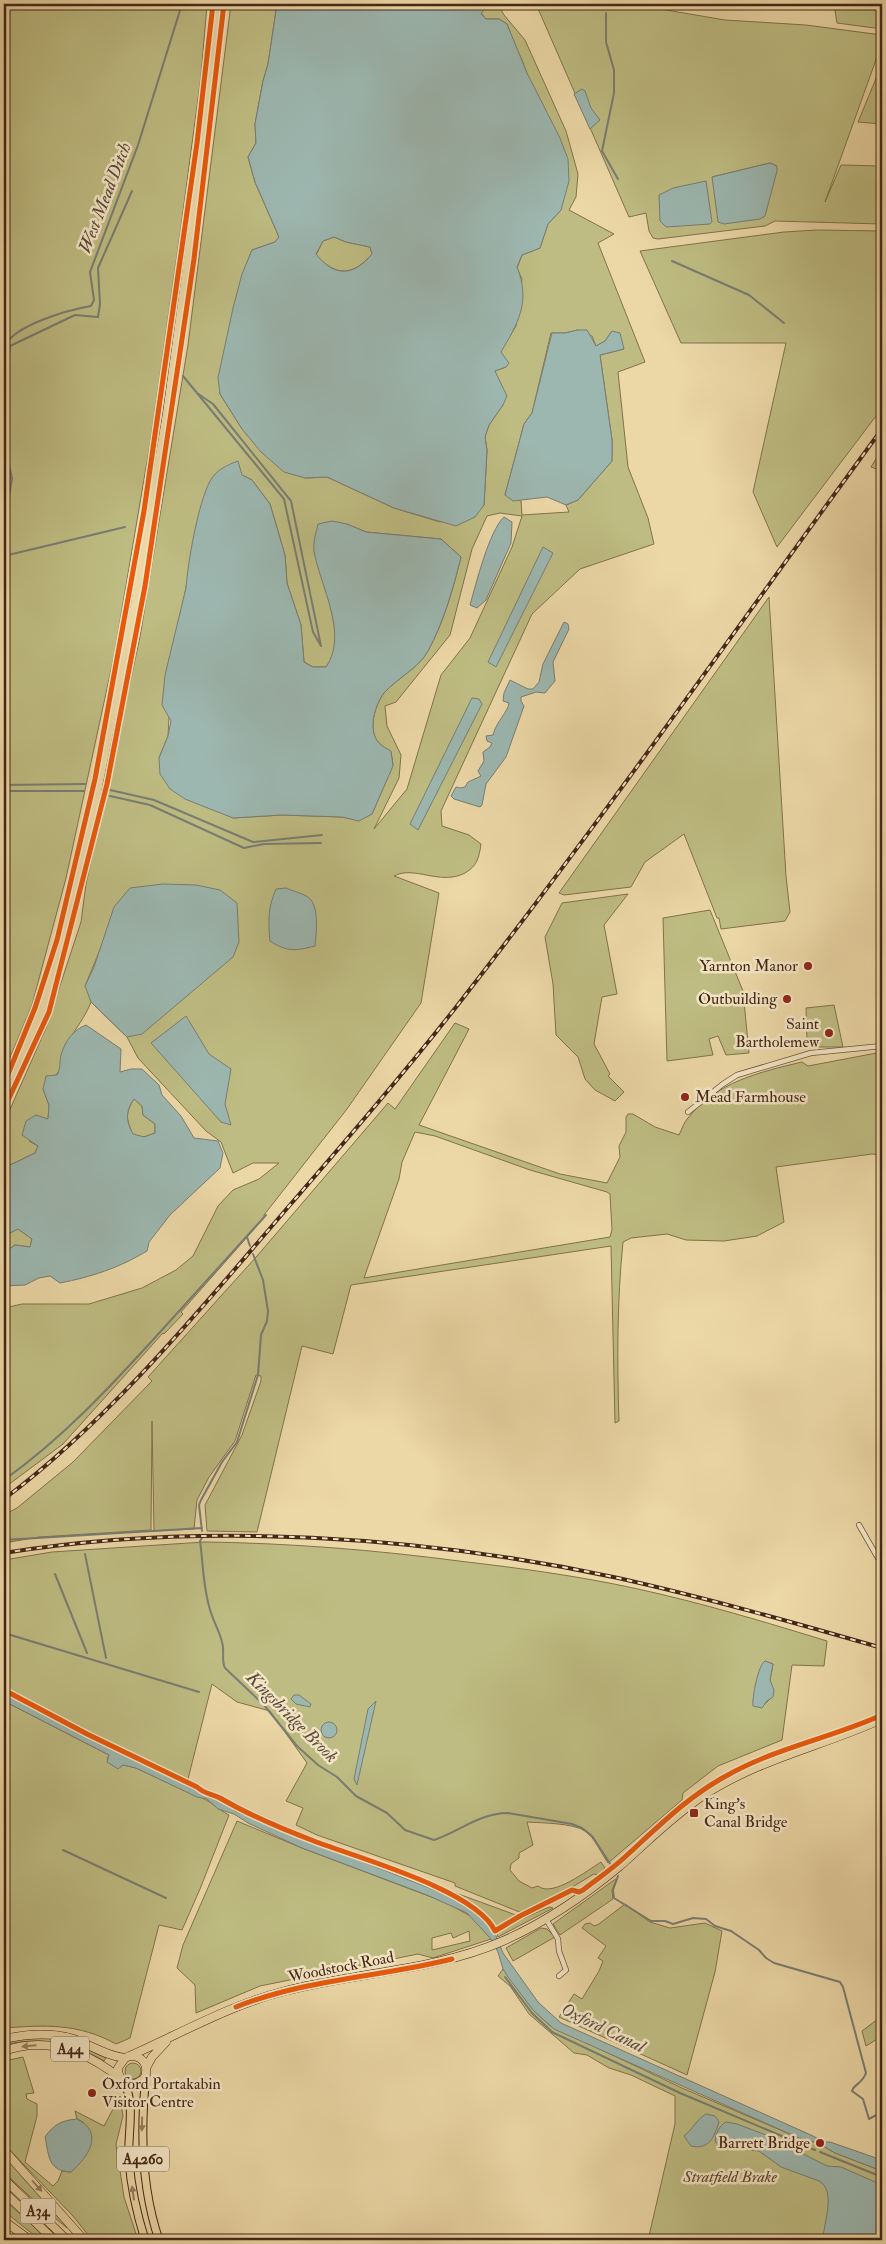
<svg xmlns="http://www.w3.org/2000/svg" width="886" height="2244" viewBox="0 0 886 2244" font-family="'IM FELL Double Pica',serif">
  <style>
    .green { fill: #bebc82; stroke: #82724c; fill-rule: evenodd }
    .water { fill: #9cb7b0; stroke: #797d73; fill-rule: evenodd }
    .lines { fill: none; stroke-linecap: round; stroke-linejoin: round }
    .stream { stroke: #797d73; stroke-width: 2 }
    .street-casing { stroke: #6f533b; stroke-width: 6 }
    .primary-casing { stroke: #452717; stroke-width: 9 }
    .highway-casing { stroke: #452717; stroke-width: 9 }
    .street { stroke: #f3e5c5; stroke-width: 4.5 }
    .primary { stroke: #ecd7a6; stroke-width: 7 }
    .highway { stroke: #ecd7a6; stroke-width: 8 }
    .rail-casing { stroke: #452717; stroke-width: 4 }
    .rail { stroke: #f3e5c5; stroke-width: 2; stroke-dasharray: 5.5; stroke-linecap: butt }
    .cycleway-casing { stroke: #f3e5c5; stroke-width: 8 }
    .cycleway { stroke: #e8590c; stroke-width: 5 }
    .oneway { fill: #987f5e }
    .poi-dot { fill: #8f2418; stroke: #f3e5c5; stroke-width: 2 }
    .labels { text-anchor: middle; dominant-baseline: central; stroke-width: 5; stroke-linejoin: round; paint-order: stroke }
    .shield { fill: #f3e5c5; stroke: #79604b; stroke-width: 1 }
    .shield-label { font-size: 15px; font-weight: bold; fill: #452717 }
    .poi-label { font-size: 16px; fill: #452717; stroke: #f3e5c5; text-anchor: end }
    .street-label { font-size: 16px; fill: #452717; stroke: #f3e5c5 }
    .park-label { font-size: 16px; font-style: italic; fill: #5d452c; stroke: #f3e5c5 }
    .water-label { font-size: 18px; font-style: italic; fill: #5b4b3d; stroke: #f3e5c5 }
  </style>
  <rect width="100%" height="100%" fill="#ecd7a6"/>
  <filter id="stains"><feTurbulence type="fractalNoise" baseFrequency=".004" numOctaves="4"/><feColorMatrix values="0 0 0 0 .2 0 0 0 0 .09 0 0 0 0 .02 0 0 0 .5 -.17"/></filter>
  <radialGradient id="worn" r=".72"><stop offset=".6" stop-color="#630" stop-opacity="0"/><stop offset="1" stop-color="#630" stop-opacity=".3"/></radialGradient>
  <path class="green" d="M4,4h203l-6,72 -21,158 -30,210 -36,212 -48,222 -34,127 -28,67z
    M231,4h46l-9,60 -5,17 -8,43 1,19 -8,14 7,25 24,55 -4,5 -23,8c-19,46 -25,94 -32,144l22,35 63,49 22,-1 67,31 46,14 44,-17 3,-55 -2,-13 4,-12 14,-20 -8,-34 11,-4 -6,-15 16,-26 6,-47 -5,-11 5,-13 18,-7 8,-24 13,-14c-11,-45 -21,-91 -34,-136 -5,-17 -15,-33 -20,-50l-8,-5h-13l-5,-6 6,-9h11l6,11 21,25 41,91 12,43 -2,23 -7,13 45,24 -16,9 47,119 -27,10 10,95 20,51 6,26 -74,25 -48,45 -91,197 1,15 27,9 12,9c-2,14 -4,22 -16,29 -25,13 -51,-8 -71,3l45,17 -18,110 -74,106 -83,106v3l-83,94 2,2 -19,20 -1,-1 -100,111 -59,44v-180l18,-4h67l53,-16 34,-18 17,-14 25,-50 15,-16 26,-11 20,-16h-26l-20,10 -12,-31 -15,-11 -68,-73 -11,-21 -36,-35c-9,24 -30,40 -30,67l-18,20 6,16 -1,15 -19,21 9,5 -3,7 -31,15v-45l42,-95 35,-106 5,-38 54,-247 48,-292zM578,330l14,6 4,10 9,-5 7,-10 12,18 -24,6 12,85v21l-34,39 -12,5 3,7 -47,3 -1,-14 -16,-6 19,-71 8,-11 19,-80h14zM242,475l10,5 18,24 15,51 2,28 14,42 3,37 9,5h13c2,-3 5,-7 7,-10 10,-22 -12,-83 -19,-107l33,-26 19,8 75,7 20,18c-8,32 -17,65 -33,94 -10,18 -31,27 -44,42 -9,12 -17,37 -5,50 3,3 8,6 12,9l2,13 -21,49 -13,6 -17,-3 -60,-2 -49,3 -74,-60 9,-22 5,-90 13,-58 9,-54zM500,513l22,3 -10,31 -42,91 -29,37 -34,114 -33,40 25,-51 2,-23 -14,-29 -2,-20 11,-4 54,-67 22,-86 15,-33zM104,940l86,4 -105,42z
    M536,4h95l94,16 81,5 76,10v8l-57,159 16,-37 41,1v58l-107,-3 -10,5 -107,13 -5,-1 -4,-7 -3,-18 -17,4zM770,163l7,3 -65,11z
    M834,4h24l1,3 23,4v18l-45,-6z
    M882,64v60l-24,-2z
    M817,230l65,1v177l-105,139 -24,-55 33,-149h-105l-41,-92 144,-19z
    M334,237l12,5 24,5 2,7c-19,22 -36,23 -56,1l7,-14z
    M882,449v22l-11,-4z
    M769,597l17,279 4,36 -5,9 -64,8 -2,-11h-2l-33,-84 -39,28 -14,25 -67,8 -5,-2z
    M628,894l-24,31 13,69 -15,3 -8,47 16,30 -2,2 16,16 -9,9 -20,-11 -10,-11 -7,-22 -22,-22 -3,-51 -8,-47 17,-34z
    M710,910l33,81 6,62 -23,2 -8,-19 -9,3 4,16 -46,6 -4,-143z
    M834,1005l9,42h-27l-9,-5 -1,-34z
    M455,1023l14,6 -50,96 141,49 47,9 13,-26 -1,-11 7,-14v-15l2,-3h5l22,13 24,8c3,-6 5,-13 9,-17 28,-36 72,-46 114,-56l6,4 74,-14v103l-10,-1 -96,13 8,55 -27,14 -33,5 -38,-1 -19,-6 -36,4 -8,4c-6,59 -6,119 -4,179l-4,2 -4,-177 -260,39 -18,69 -31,-8 -45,186 -50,-1 -2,-26 37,-70 19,-54v-5l-5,-1 -21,66 -26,36 -12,23 -3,29 -40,2 -2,-110 -1,109 -112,7 -35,6v-28l13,-7 56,-46 79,-81 -4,-4 109,-121 131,-153 7,6zM415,1132l20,4 95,34 77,22 3,2 2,36 -2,7 -246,41 35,-99 3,-17z
    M134,1099l8,7 1,9 12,9v9l-11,4 -11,-2c-7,-16 -8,-22 1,-36z
    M18,1229l14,10 -2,8 -15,-2 -7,5 -4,-4c0,-10 5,-14 14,-17z
    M204,1542c85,1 171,8 255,19 60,7 120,15 179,28 64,14 127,33 189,52l-3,25 -32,-1 -10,75 -64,26 -35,27 -1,7 -74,63c-7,-10 -13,-25 -23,-32 -12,-8 -43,-8 -58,-9l6,23 -14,8v5l-8,6 -1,6 9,11 13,7 6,-2c14,12 50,-16 63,-24l4,6 -5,7 -6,-1 -47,28 -25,11 -67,-27v-3l-138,-48 -21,-10 7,-17 -17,-7 21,-38 -37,-52 -33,-9 -25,-18 -25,99 -28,-18 -60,-28 -95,-50v-127l48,-8zM765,1661l8,3 -3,16 1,18 -7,7 -11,-3 5,-27z
    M4,1701l105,54 -2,5 14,7 2,-2 13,3 61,28c13,4 20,13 32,19l-29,74 -18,41 -23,-5 -29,113 -14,6c-38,-21 -71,-19 -112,-16z
    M237,1821l65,27 145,55 25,14 19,22 -58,19 -15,-4 -158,32 -64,27 -1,-28 -18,-17 6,-23zM469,1931l1,10 -38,9v-12l19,-5 2,5z
    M617,1878l-5,12 1,9 -53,36 -7,-11z
    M453,1892l71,26 25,-11 4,1 -55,29c-7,-23 -26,-33 -45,-45z
    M625,1904l25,18 20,6 35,-5 17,8 -7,41 -28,103 -128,-58 15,-23 8,5 17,-28 4,-10 -5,-3 8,-12 -24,-18 3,-4 5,-1 4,3 5,-2z
    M541,1928l6,1 8,8 -42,24 -7,-13z
    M503,1969l30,41 16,15 133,63 117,50 19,5 17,10 47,18v69h-234l27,-116v-28l-44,-21 -22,-7 -22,-13 -13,-2 -45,-39 -19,-28 -12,-10z
    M882,2016v20l-16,10 -4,-15z
    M47,2038l31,7 28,13 -2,3c-30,-18 -65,-25 -100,-16v-3l21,-3z
    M23,2057l11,36 -8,1 1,5 10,5v12l-12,46 28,24 5,-5 4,-10 9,1 12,-50 -6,-3 -2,-8 29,15 16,-30 3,20 -7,28 8,53 14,43h-46l-19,-24 -69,-72v-83z
    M125 2071a8 8 0 1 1 16 0a8 8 0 1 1-16 0Z
    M4,2154l64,72 -1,2c-22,-18 -43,-36 -63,-56z
    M4,2199l44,41h-8l-36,-29z"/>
  <path class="water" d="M277,4h210l-6,10 5,5h13l8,5 20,49 33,65 8,21 1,22 -8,29 -13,14 -8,24 -18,7 -5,12c14,35 1,56 -16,85l8,11 -3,4 -11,4 12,25 -4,9 -14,20 -4,12 2,13 -3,55 -9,12 -19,9 -62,-18 -67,-31 -22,1 -21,-6 -23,-20 -19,-23 -22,-35 -2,-16 15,-70 9,-34 10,-24 23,-8 4,-5 -24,-55 -7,-25 8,-14 -1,-19 8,-43 5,-17zM334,237l12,5 24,5 2,7c-18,22 -37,24 -56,0l7,-13z
    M582,89l3,2 6,17 9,12 -10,9 -16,-35z
    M770,163l7,3v5l-12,45 -5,3 -36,5 -6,-2 -6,-45z
    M706,181l6,41 -2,2 -44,3 -6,-6 -1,-26 14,-7z
    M578,330h9l9,16 9,-5 7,-10 8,2 4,16 -24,6 12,85v21l-34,39 -12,5 -19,-8 -34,4 -8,-6 19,-71 8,-11 20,-80h13z
    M238,461l4,14 10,5 18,24 15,51 2,28 14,42 3,37 9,5h13c23,-33 -6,-81 -12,-116 -1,-10 2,-18 4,-27l14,-3 15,3 19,8 75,7 20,18c-8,32 -17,64 -33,94 -10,18 -31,27 -44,42 -9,12 -17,37 -5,50 3,3 8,6 12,8l2,15 -21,48 -13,7 -17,-4 -60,-2 -49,3 -48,-19 -15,-10 -10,-15 -1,-16 9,-22 3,-15 -9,-16 3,-30 21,-87c2,-27 12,-84 24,-107 6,-11 17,-16 28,-20z
    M504,517l8,5 -1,21 -25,57 -9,8 -7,-3c6,-21 19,-74 34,-88z
    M543,547l10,6 -57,114 -8,-5z
    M564,622l4,2 1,5 -16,33 2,19 -10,12 -9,-1 -15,5v4l3,5 -18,51 -20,27 -4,21 -2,2 -26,-8 -3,-3 5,-9 4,1 5,-1 3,-5 13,-6 -3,-5 6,-10 -1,-9 7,-5 2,-4 -5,-2 -1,-5 7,-1c3,-13 15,-23 16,-32l-6,-2 1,-8 6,-13 18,9h5l6,-7 4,-18z
    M472,698l7,1 3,5 -64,126 -8,-6z
    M163,884l33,1 24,5 17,13 2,39 -6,15 -91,77 -15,3 -36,-35 -6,-16 9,-19 20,-60 16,-19z
    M286,888c6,3 16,5 22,9 12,9 8,36 7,49 -20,5 -28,6 -45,-5 -2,-20 -2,-34 6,-52z
    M186,1016l23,38 22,15 -6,35 6,21 -10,-3 -70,-79z
    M86,1025l35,24 -1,23 11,-3h11l17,16 3,10 19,21 13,22 24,3 5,12 -3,15 -50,47 -21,27 -2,9c-28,17 -56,26 -87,32l-10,-7 -11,2 -14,7 -21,1v-40l4,4 7,-5 15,2 2,-8 -14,-10 -10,5 -4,7v-73l31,-15 3,-7 -16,-11 4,-14 10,-6 12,4 1,-14 -6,-16 3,-13 11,-1c4,-7 2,-12 4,-20 4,-14 12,-25 25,-30zM134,1099l8,7 1,9 12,9v9l-11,4 -11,-3c-7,-13 -8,-22 1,-35z
    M765,1661l8,3 -3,16 4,10 -1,7 -6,4 -5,7 -9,-2c-1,-8 5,-41 12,-45z
    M4,1692l197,101 18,5 16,13 222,88 29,20 5,5 12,29 35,49 23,21 252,113 11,6h6l52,18v11l-47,-18 -17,-10 -19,-5 -245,-109 -21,-19 -25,-33 -5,-8 -5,-17 -8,-14 -23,-25 -40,-18 -125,-47 -54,-25 -14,-9 -16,-5 -11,-10 -10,-2 -61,-29 -13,-3 -5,4 -11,-7 2,-7 -105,-54z
    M294,1695h5l12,9 -1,3 -14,-3 -5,-5z
    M376,1701l-19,84 -3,-6 14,-70z
    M321 1730a8 8 0 1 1 16 0a8 8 0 1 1-16 0Z
    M706,2114l9,2 4,6c-5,15 -9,28 -28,24l-7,-10c8,-6 13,-17 22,-22z
    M77,2119c28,14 11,38 -6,53 -23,-1 -22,-16 -26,-35 8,-12 17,-17 32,-18z
    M726,2122l11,2 29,11 61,31 14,1 41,18v55h-59c0,-16 14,-49 -4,-59l-38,-14 -22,-16 -39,-4 -5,-6c1,-8 4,-15 11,-19z"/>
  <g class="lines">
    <path class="stream" d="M606,13v29l8,28v23l-12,58 16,28
      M672,261l77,34 35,28
      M4,347c10,-22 64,-37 87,-41l3,-6 -4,-28 48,-127 44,-141
      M183,376l14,17 87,106 29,133 8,14 -30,-145 -78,-97 -16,-11
      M4,405l6,-59 65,-31 23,2 2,-13 -2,-36 34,-77
      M4,445l8,33 -8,2
      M4,527l8,-49
      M4,556l121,-29
      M4,785l81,-1
      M110,790l44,10 99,42 69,-7
      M4,791h80
      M110,796l40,9 94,43 20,-4 57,-1
      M247,1237l3,9
      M4,1480c59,-42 108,-95 157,-149 35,-39 70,-77 105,-116
      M202,1531l-3,-26 2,-5 21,-38 15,-20 21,-67 3,-40 6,-14 1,-10 -5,-31 -10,-26
      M202,1538l-2,3c3,21 3,44 9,65 3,13 10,24 13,36 3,9 -1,19 3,26l39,37 33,41 21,19 19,12 19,19 31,17 18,17 29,10c26,-9 46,-27 74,-27l64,11 10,4 10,8 19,29
      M4,1540l198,-12
      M85,1554l21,104
      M55,1574l32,79
      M4,1633l195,59
      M63,1850l103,48
      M618,1876l-5,14 1,8 37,23h14l8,3 20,-6 13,1 9,7 16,5 28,19 7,8 8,5 66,19 3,5 23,86c-4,11 -12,11 -14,18l11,8 6,20 13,-7
      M505,1977l27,36 20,19 128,61 135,57
      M820,2152l62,25"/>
    <defs>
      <path id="street" d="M688,1112l35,-28 14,-9 74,-22 71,-7
        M859,1525l23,40
        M546,1919l12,20 1,12 7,19 -7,6"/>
      <path id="primary" d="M146,2075c-6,56 -5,112 13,165
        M124,2082c12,23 3,53 5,79 2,27 8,53 16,79"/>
      <path id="highway" d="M4,1100l38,-91 17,-53 38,-164 38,-188 32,-191 29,-212 22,-197
        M4,2039c23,-5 47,-7 70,0 17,6 32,17 51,19
        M4,2051c42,-15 82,0 116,27
        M129,2056c14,-1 21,10 15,23l-9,5c-11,0 -17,-6 -17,-16l7,-10c53,-23 104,-53 160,-67 72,-19 149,-20 218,-50 43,-19 81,-45 117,-75 27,-24 54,-51 84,-71 55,-36 119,-49 178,-76
        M146,2068l6,-11 14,-15
        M4,2150l80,90
        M4,2179l63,61
        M4,2192l50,48
        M4,2221l26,19"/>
    </defs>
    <use href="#street" class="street-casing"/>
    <use href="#primary" class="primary-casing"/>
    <use href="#highway" class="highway-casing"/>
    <use href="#street" class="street"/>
    <use href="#primary" class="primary"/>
    <use href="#highway" class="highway"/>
    <defs>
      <path id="rail" d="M4,1499c107,-80 199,-193 286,-294 58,-67 116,-134 170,-203 146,-187 282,-382 422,-573
        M4,1553c197,-32 419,-17 614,25 89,20 177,45 264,70"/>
    </defs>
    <use href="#rail" class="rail-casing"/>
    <use href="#rail" class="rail"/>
    <defs>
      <path id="cycleway" d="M4,1084l31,-76 22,-68 38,-161 49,-268 53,-368 16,-139
        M4,1109l45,-97 58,-228 38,-198 49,-327 30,-255
        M4,1690l83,44 110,53c9,8 14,6 23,11 29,17 62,31 94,43 44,17 162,49 181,90l25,-15 52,-26 7,2 4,-2c14,-11 29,-21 42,-33 32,-29 62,-60 101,-81 49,-28 105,-38 156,-61
        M236,2007c70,-28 145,-30 216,-48"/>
    </defs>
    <use href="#cycleway" class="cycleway-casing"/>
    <use href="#cycleway" class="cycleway"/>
  </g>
  <defs><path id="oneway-solid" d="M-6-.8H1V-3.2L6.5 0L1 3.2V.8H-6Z" transform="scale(1.25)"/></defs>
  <g class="oneway">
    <use href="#oneway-solid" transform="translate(29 2046) rotate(175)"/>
    <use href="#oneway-solid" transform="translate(142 2124) rotate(91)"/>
    <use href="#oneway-solid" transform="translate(37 2186) rotate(48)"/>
    <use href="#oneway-solid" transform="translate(133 2193) rotate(-98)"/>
  </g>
  <g class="poi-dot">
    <circle cx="808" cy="966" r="5"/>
    <circle cx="787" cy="999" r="5"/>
    <circle cx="829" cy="1033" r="5"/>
    <circle cx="685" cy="1097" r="5"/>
    <rect x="689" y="1808" width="10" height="10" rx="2.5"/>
    <circle cx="92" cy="2093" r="5"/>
    <circle cx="820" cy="2143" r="5"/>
  </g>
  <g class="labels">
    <g class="shield">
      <rect x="51" y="2036.5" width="38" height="25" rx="4"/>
      <rect x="117" y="2146.5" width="52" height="25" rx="4"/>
      <rect x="20.5" y="2198.5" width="35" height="25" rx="4"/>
    </g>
    <g class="shield-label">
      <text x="70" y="2049">A44</text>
      <text x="143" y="2159">A4260</text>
      <text x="38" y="2211">A34</text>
    </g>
    <g class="poi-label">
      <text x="798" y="966">Yarnton Manor</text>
      <text x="777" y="999">Outbuilding</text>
      <text x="819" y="1024">Saint<tspan x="819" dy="18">Bartholemew</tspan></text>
      <text x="695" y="1097" text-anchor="start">Mead Farmhouse</text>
      <text x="704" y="1804" text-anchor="start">King's<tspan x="704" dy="18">Canal Bridge</tspan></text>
      <text x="102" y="2084" text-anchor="start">Oxford Portakabin<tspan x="102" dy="18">Visitor Centre</tspan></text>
      <text x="810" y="2143">Barrett Bridge</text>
    </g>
    <g class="street-label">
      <text transform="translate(341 1967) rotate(-11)">Woodstock Road</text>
    </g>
    <g class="park-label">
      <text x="730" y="2177">Stratfield Brake</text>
    </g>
    <g class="water-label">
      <text transform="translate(105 198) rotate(-69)">West Mead Ditch</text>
      <text transform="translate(292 1717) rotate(45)">Kingsbridge Brook</text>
      <text transform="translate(603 2028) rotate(26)">Oxford Canal</text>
    </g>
  </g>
  <rect width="886" height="2244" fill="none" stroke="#ecd7a6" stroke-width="20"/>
  <rect x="5" y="5" width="876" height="2234" fill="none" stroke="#452717" stroke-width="2.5"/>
  <rect x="10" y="10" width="866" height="2224" fill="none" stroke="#452717"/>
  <rect width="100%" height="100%" filter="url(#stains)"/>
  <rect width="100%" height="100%" fill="url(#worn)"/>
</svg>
